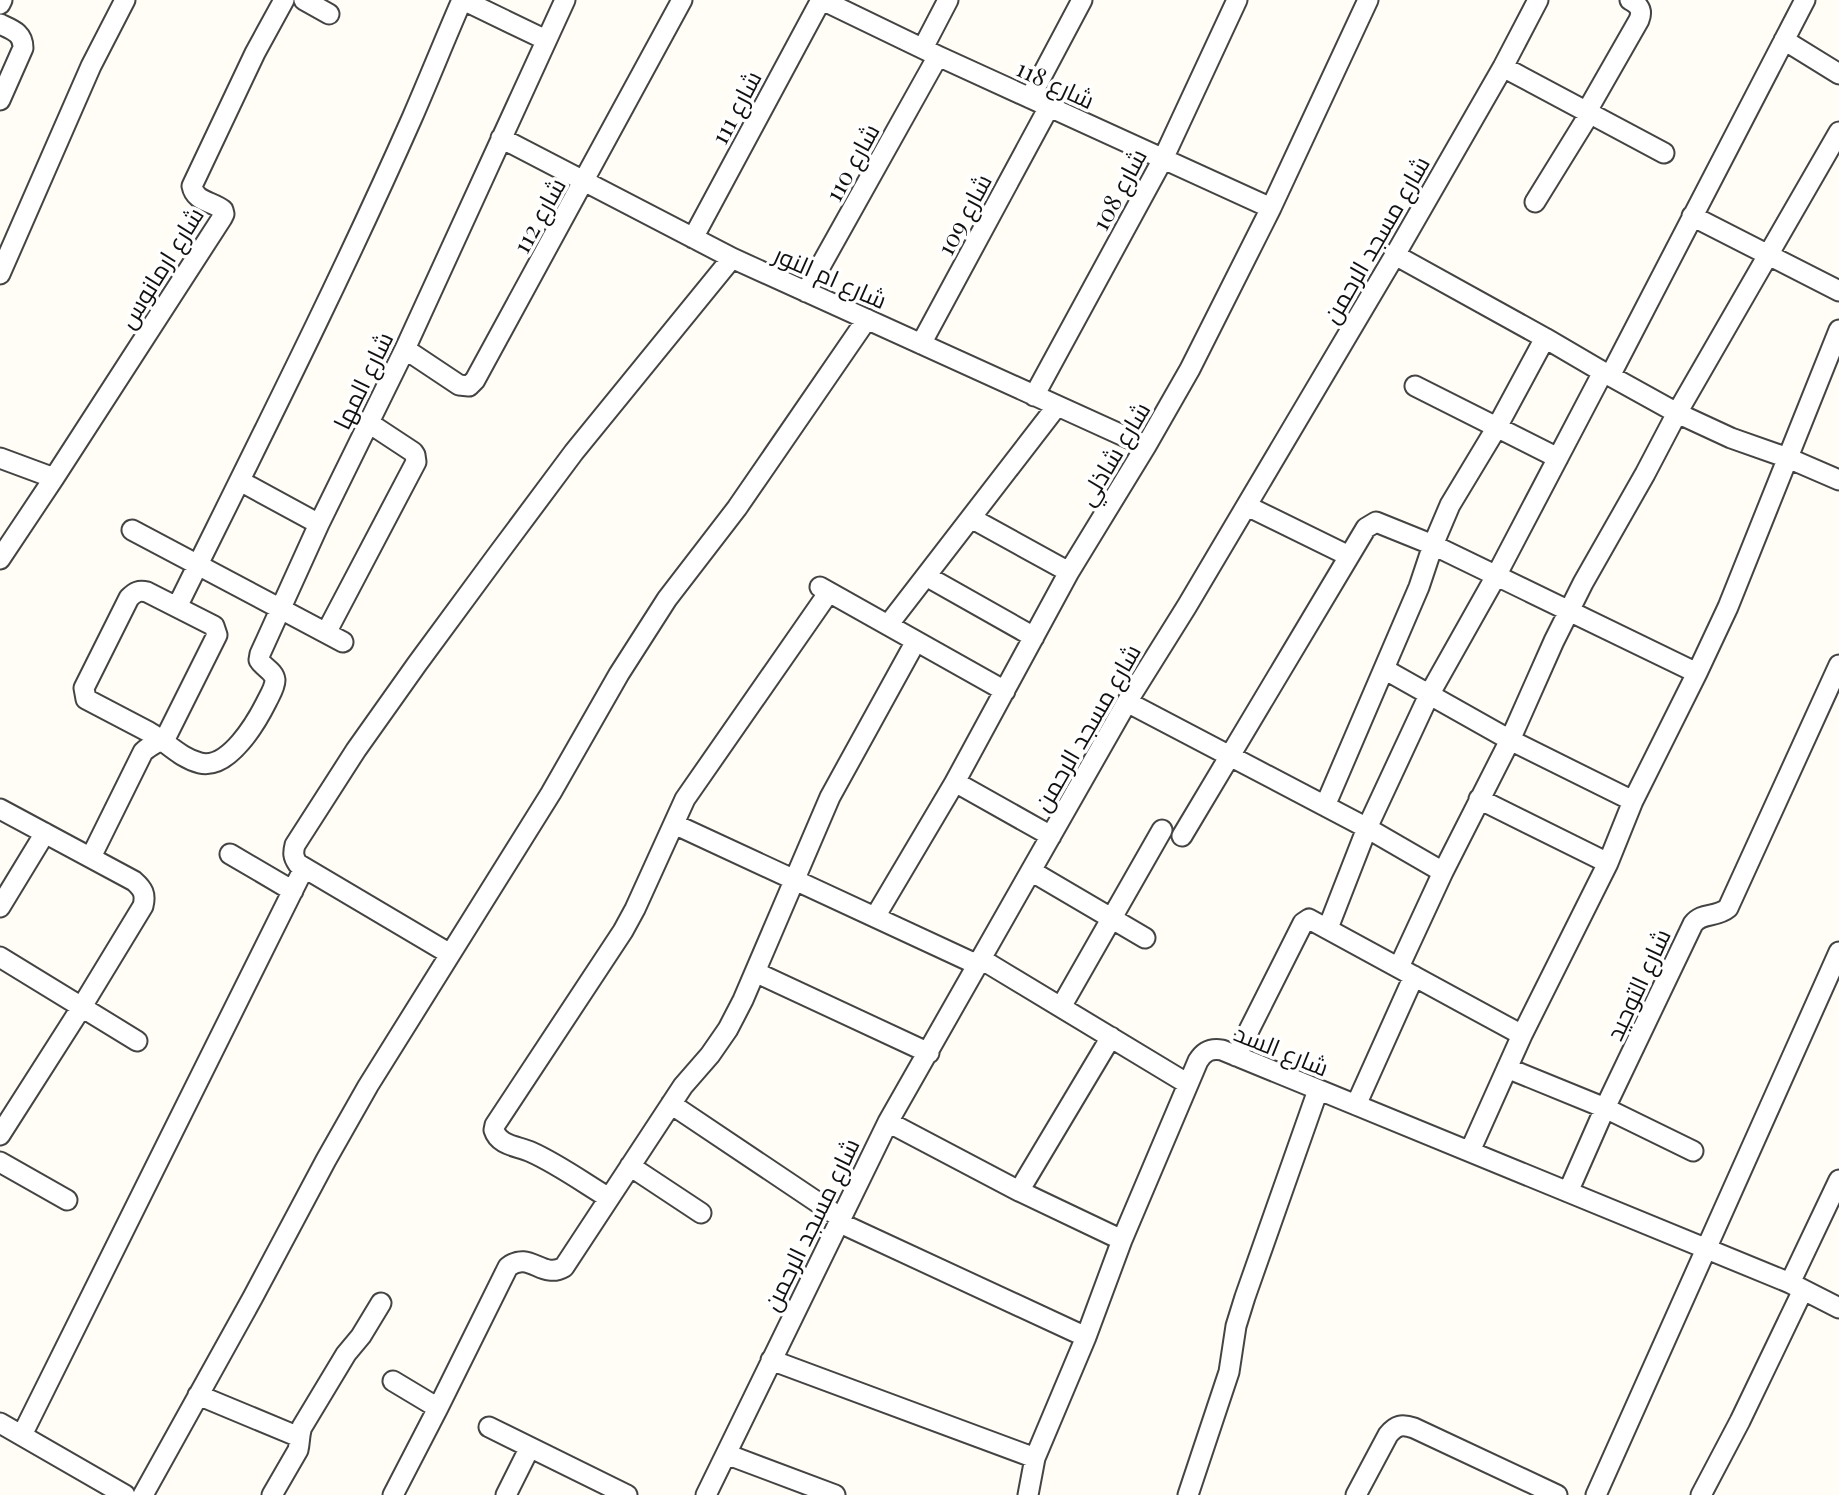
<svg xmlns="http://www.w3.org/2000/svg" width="1839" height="1495" viewBox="0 0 1839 1495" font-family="'Playfair Display',Cairo,serif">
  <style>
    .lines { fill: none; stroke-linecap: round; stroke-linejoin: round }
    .street-casing { stroke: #444; stroke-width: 23 }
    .street { stroke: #fff; stroke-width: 19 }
    .labels { text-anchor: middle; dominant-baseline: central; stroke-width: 7; stroke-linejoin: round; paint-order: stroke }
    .street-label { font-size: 24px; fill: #111; stroke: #fff }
  </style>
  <rect width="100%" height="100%" fill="#fffdf5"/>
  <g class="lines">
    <defs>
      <path id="street" d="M304,0l25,14
        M463,0l83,40
        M822,0l116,56 333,152
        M0,4l2,-4
        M0,24c13,6 23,9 23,24l-23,52
        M1784,40l55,34
        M923,48l25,-48
        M1503,67l161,86
        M1030,98l52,-98
        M1587,111l52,-91c4,-10 0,-15 -9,-20
        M501,138l231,120 414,188
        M1535,202l55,-89
        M1692,216l147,75
        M693,238l128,-238
        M1395,255l150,83 58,34 74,41 54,25 57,20 51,22
        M0,274l91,-208 34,-66
        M806,292l132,-236
        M921,344l128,-237
        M405,349l54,36 10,1 6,-6 207,-380
        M1610,376l195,-376
        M1415,386l143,72
        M1034,396l129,-237 74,-159
        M0,458l54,20
        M240,481l79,43
        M1247,506l102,50
        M971,518l98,54
        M132,530l211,112
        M0,559l54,-81 168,-260 2,-4 -1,-4c-11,-9 -28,-8 -31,-24l63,-133 29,-53
        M926,576l108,61
        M820,587l185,104
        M177,607c80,-162 162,-324 235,-489 17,-39 33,-79 50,-118
        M888,625l169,-219
        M326,633l90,-171 -1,-7 -2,-3 -44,-29
        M1384,669l126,71 123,61
        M1127,702l240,126 76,44
        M955,782l96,54
        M1479,799l129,64
        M1325,806l94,-219 14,-42 17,-40 47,-78 48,-89
        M0,809l134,72c9,8 12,13 9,25l-62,102 -81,127
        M674,824l304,141
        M1182,836l184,-308 10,-6 57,23 264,128
        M230,854l63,37
        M91,857l52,-105c7,-7 17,-10 24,-17l50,-100 -3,-9 -67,-34c-8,-2 -12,0 -18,6l-45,90 2,11 63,33c18,10 31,26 51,31 29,7 57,-42 67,-62 3,-6 8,-14 8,-21 -1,-9 -12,-13 -16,-20l1,-6 59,-130 86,-175 160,-349
        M1031,871l114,67
        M0,907l45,-74
        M875,917l80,-135 114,-210 77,-126 44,-77 81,-161 97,-208
        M1328,928l39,-100 62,-133 67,-119 107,-204
        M450,954l-152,-90c-5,-7 -5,-11 -3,-19l61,-95 61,-86 81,-110 76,-102 158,-194
        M0,957l137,84
        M981,959l207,125
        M1399,967l44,-95 67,-132 44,-99 29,-58 62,-109 32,-61 162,-281
        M755,972l174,81
        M1061,1007l101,-177
        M1236,1056l67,-133 6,-4 213,116
        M1507,1068l98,40 88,43
        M671,1104l170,114
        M1356,1105l58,-129
        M888,1122l131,69 103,49
        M1470,1151l52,-116 86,-172 25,-62 64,-128 31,-66 111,-277
        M0,1162l67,38
        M630,1166l71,47
        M1019,1191l92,-154
        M1568,1192l37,-84 88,-184c9,-12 23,-6 35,-16l111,-243
        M609,1198c-25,-15 -51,-34 -78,-46 -13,-6 -32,-6 -37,-22l1,-5 128,-194 12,-22 50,-110 144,-207
        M838,1222l248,115
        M1790,1283l49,-103
        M771,1360l264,98
        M393,1381l45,27
        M198,1395l101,42
        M0,1423l125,72
        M489,1427l138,68
        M22,1435l282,-567
        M726,1454l109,41
        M143,1495l110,-198 73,-137 42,-74 183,-293 68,-119 48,-75 70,-91 130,-189
        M272,1495l26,-45c2,-8 1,-15 4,-23l44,-73 15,-18 20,-33
        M393,1495l45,-87 70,-141c22,-17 34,13 56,0l119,-181 27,-31 18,-26 15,-29 87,-203 86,-156
        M506,1495l23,-46
        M706,1495l182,-373 239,-420 60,-96 208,-351 108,-188 35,-67
        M1028,1495l7,-37 51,-121 36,-97 76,-179c6,-10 13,-13 24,-11l568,233 49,25
        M1188,1495l41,-123 7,-46 9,-29 73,-207
        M1356,1495l32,-60c8,-10 14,-11 26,-7l143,67
        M1596,1495l243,-543
        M1701,1495l39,-74 63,-131"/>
    </defs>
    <use href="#street" class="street-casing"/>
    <use href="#street" class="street"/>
  </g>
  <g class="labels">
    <g class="street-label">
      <text transform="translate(1056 83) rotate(25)">شارع 118</text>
      <text transform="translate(735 107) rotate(-62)">شارع 111</text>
      <text transform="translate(851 162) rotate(-61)">شارع 110</text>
      <text transform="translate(1118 189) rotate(-62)">شارع 108</text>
      <text transform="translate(963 214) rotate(-62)">شارع 109</text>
      <text transform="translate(538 215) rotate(-61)">شارع 112</text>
      <text transform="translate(1375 239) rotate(-60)">شارع مسجد الرحمن</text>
      <text transform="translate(160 267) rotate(-58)">شارع ارمانوس</text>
      <text transform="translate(831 276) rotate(24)">شارع ام النور</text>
      <text transform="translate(362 380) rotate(-64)">شارع المها</text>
      <text transform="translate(1113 453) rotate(-59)">شارع شاذلي</text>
      <text transform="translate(1086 727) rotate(-60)">شارع مسجد الرحمن</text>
      <text transform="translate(1637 984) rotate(-65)">شارع التوحيد</text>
      <text transform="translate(1282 1049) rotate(22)">شارع السد</text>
      <text transform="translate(810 1224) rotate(-64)">شارع مسجد الرحمن</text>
    </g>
  </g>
</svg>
